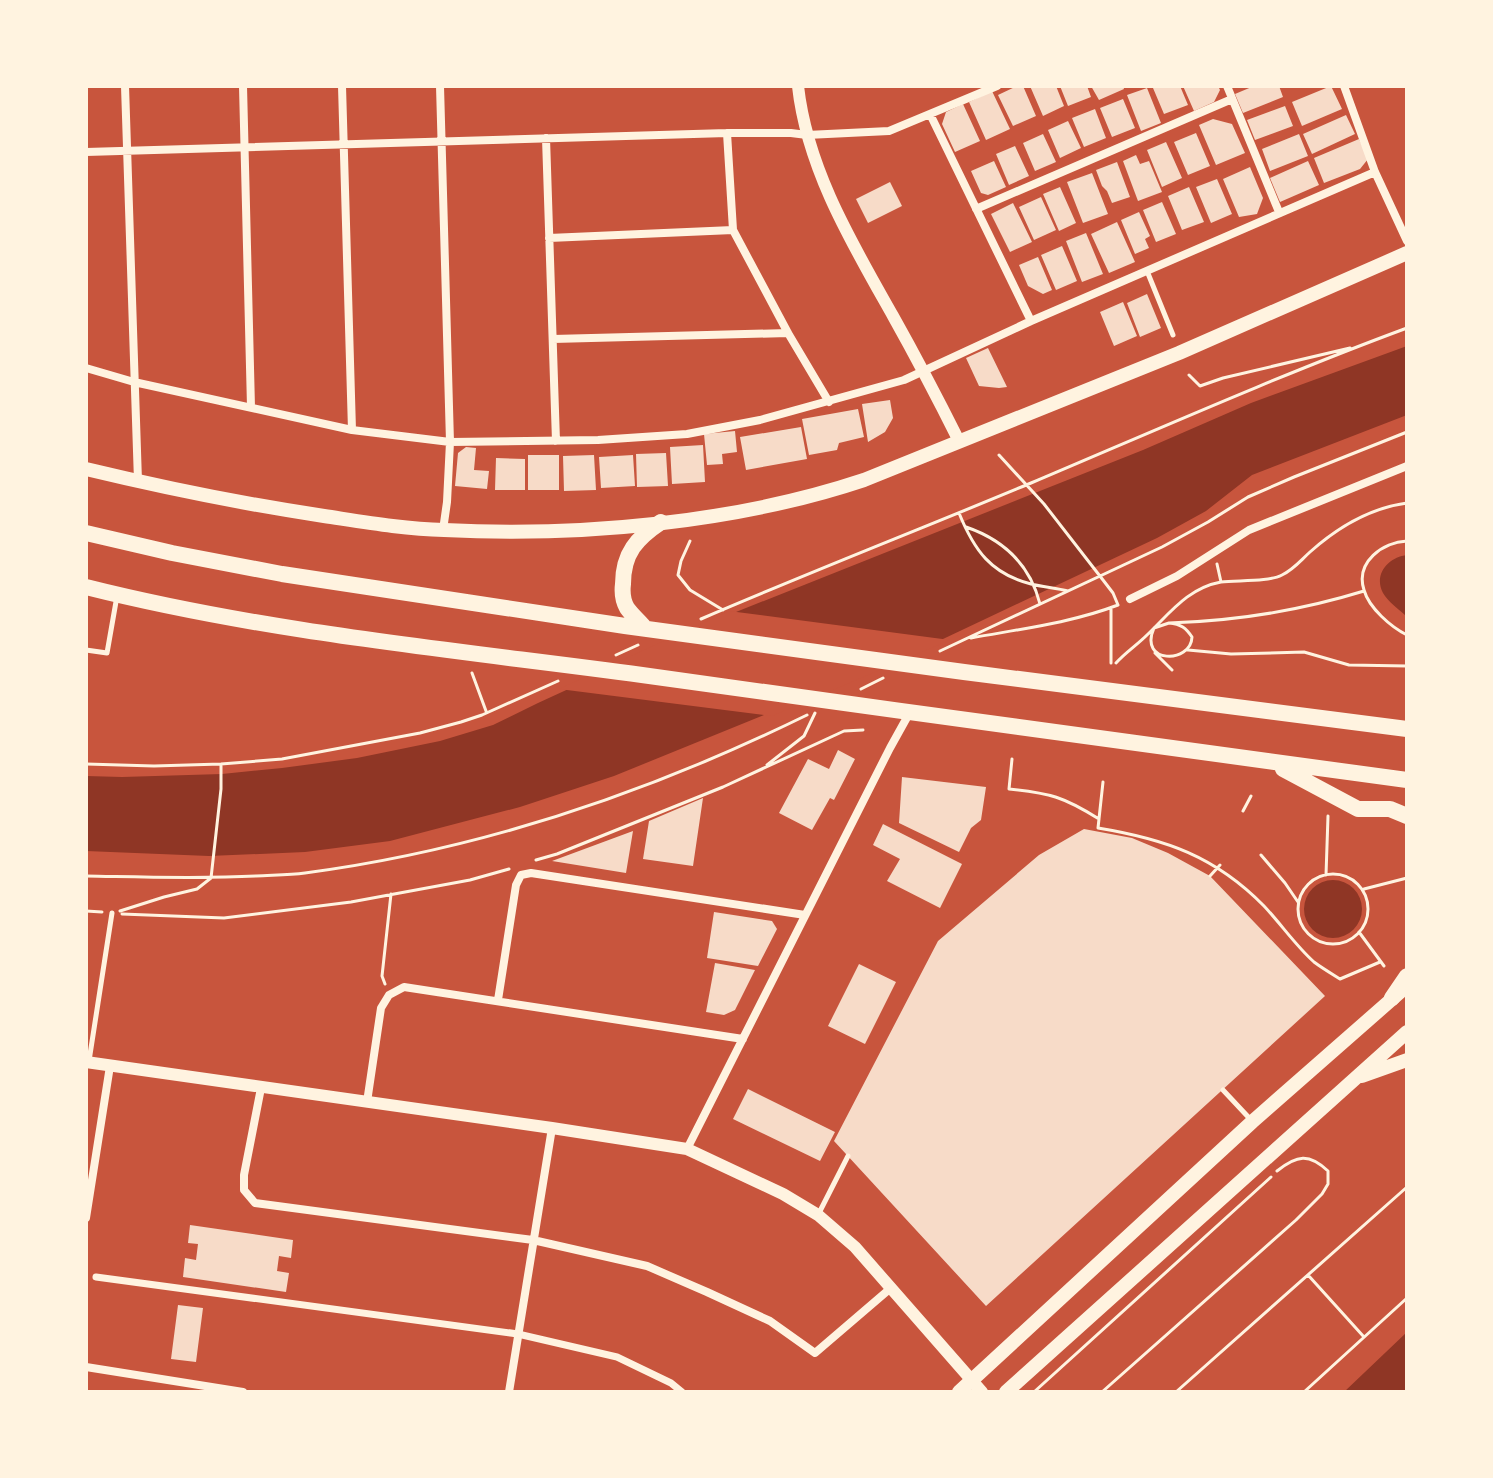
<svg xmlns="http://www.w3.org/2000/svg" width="1493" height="1478" viewBox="0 0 1493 1478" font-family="'Exo 2',sans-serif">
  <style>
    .water { fill: #8f3625 }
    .pier { fill: #c8553d }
    .building { fill: #f7dbc8 }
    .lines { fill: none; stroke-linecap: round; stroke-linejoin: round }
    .path { stroke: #fff3e0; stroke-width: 3 }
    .service { stroke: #fff3e0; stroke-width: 5 }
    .pedestrian { stroke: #fff3e0; stroke-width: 7 }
    .minor { stroke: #fff3e0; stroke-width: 8 }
    .tertiary { stroke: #fff3e0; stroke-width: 12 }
    .secondary { stroke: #fff3e0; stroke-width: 14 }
    .primary { stroke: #fff3e0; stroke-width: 16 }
  </style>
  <rect width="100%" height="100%" fill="#c8553d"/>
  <path class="water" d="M1407,346v69l-155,60 -46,36 -49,27 -214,101 -179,76 -150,61 -94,31 -130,34 -85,11 -96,4 -123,-5v-75l36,1 100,-3 60,-6 75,-10 83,-17 53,-16 45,-22 198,-91 407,-162 108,-47z
    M1407,555v62c-7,-7 -19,-15 -24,-24 -10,-19 6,-36 24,-38z
    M1304 909a29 29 0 1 1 58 0a29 29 0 1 1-58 0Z
    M1407,1332v60h-63z"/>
  <path class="pier" d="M729,611l221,29 -178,76 -213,-27z"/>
  <path class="building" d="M1017,86h6l13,30 -23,10 -15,-31z
    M1030,86h26l8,20 -21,10z
    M1060,86h27l4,11 -23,9z
    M1091,86h32l1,3 -25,11z
    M1159,86h21l8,19 -24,9 -11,-26z
    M1183,86h35l2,4 -6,12 -20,9z
    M1254,86h25l4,11 -40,16 -8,-19z
    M1331,86l11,23 -40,17 -10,-24z
    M1147,88l14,35 -20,8 -14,-36z
    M992,91l18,38 -24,11 -17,-38z
    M1123,99l12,29 -23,9 -12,-29z
    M963,104l17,37 -25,11 -13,-28 4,-12z
    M1285,106l8,20 -38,14 -8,-20z
    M1095,109l11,29 -22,9 -12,-29z
    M1346,115l9,19 -43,20 -9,-20z
    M1213,119l19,5 13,29 -29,12 -17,-40z
    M1068,121l13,27 -21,10 -12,-28z
    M1196,133l14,33 -22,9 -14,-33z
    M1043,134l13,28 -21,9 -12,-28z
    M1299,134l9,22 -38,15 -8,-22z
    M1359,139l9,20 -8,10 -36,14 -10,-25z
    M1166,142l16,36 -20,9 -15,-37z
    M1015,146l14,30 -20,9 -13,-31z
    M1136,155l4,9 9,-3 13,31 -24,9 -15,-40z
    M994,161l12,26 -18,8 -7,-2 -10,-22z
    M1308,161l11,24 -39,17 -10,-24z
    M1117,162l13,35 -18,6 -5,-12 -5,-5 -6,-16z
    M1250,167l13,31 -6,16 -18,3 -16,-38z
    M1092,173l16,41 -25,9 -16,-41z
    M1217,179l15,35 -21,9 -15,-36z
    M890,182l12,24 -34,17 -12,-24z
    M1060,187l16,36 -17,8 -16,-37z
    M1189,187l15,35 -22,8 -14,-34z
    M1041,197l15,33 -22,10 -15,-33z
    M1162,202l14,32 -20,8 -13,-32z
    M1013,203l19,39 -22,10 -19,-38z
    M1139,212l11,24 -5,3 4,9 -14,6 -14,-34z
    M1117,222l18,40 -26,11 -18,-39z
    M1086,233l17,41 -21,8 -16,-41z
    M1062,246l15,35 -21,9 -15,-35z
    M1038,257l14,33 -9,4 -15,-8 -9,-21z
    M1147,294l14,34 -21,9 -13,-34z
    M1123,302l14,34 -23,10 -14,-34z
    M988,348l19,39 -8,1 -20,-2 -13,-28z
    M890,400l3,18 -8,14 -17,10 -6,-38z
    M858,409l6,28 -25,6 -2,7 -28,5 -7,-36z
    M801,427l6,32 -61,11 -6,-33z
    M735,431l2,21 -15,2 1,10 -16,1 -3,-31z
    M703,445l2,37 -33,2 -2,-37z
    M466,447l10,1 -2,22 15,1 -2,18 -32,-3 3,-33z
    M666,453l2,33 -31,1 -1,-33z
    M528,455h31v35h-31z
    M594,455l2,35 -32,1 -1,-35z
    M633,455l2,31 -34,2 -2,-31z
    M496,458l29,1v31h-30z
    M838,750l17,9 -21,41 -4,-2 -18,32 -33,-17 29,-54 21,10z
    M902,777l84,10 -5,33 -10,8 -12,24 -60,-29z
    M703,798l-10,68 -50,-7 6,-38z
    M883,824l79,40 -22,44 -53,-27 13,-22 -27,-14z
    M1084,829l48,9 36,15 42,23 115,120 -339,310 -152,-165 104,-200 101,-86z
    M633,831l-7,42 -74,-12z
    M714,912l58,9 5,8 -19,37 -51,-8z
    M715,963l40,7 -20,40 -11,5 -18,-3z
    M859,964l37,18 -31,62 -37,-18z
    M748,1089l87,43 -15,29 -87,-42z
    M190,1225l103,15 -2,18 -12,-2 -2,15 12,2 -3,19 -103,-15 2,-19 11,2 2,-16 -10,-1z
    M178,1305l25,3 -7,54 -25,-3z"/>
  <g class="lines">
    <path class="path" d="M1189,375l11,11 23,-8 127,-30
      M959,513c15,37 32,61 72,71 12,3 25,4 37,7
      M966,527c38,13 64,38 74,77
      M690,541l-9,20 -3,14 12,15 33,20
      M1407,541c-24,1 -52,21 -43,49 5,18 27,37 43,45
      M1217,564l4,18
      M1111,608v55
      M701,619c109,-47 220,-90 330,-136 125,-53 249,-108 376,-155
      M1169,623c68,-2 130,-12 195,-32
      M1169,623c12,1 17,5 23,14 -1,27 -54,27 -38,-9z
      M971,638c49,-9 100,-15 147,-33l-5,-12 -10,-13 -59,-76 -45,-49
      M1188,650l43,4 73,-2 45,13 58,1
      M940,651l222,-104 46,-25 40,-25 46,-20 113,-45
      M1155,653l17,17
      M616,655l22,-10
      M1116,663c10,-11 21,-18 31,-28 23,-22 41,-47 74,-53 16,-2 48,0 61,-7 12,-6 18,-14 28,-23 28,-25 60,-44 97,-49
      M472,673l14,38
      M861,689l22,-11
      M1012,759l-3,30c41,4 55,8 90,30
      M86,764l68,2 67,-2 61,-5 138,-26 41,-11 21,-7 76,-34
      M767,765l37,-29 11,-23
      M1103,782l-5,46c67,11 117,28 166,78 17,18 32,40 50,56 8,6 18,12 26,17l40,-17
      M1243,811l8,-15
      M1261,855l24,28 13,19
      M536,860l21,-6 166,-67 121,-56 19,-1
      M1298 909a35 35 0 1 1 70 0a35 35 0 1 1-70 0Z
      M1326,875l2,-59
      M86,876c57,1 113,3 170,0 16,-1 33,-1 49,-3 174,-23 345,-81 502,-158
      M1210,876l10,-11
      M1364,889l43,-11
      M86,911l16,1
      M120,911l44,-14 33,-8 14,-11 10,-89v-24
      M122,914l102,4 127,-16 119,-22 39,-11
      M1359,932l25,34
      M385,984l-3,-8 9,-82
      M1308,1275l56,62
      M1034,1392l237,-215
      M1102,1392l194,-172 26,-26 6,-10v-13c-19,-18 -31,-16 -51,0
      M1176,1392l231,-205
      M1304,1392l103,-94"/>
    <path class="service" d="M1147,271l26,64
      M86,650l21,3 10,-57
      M89,1061l23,-148
      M1223,1090l29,31
      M818,1215l30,-59"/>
    <path class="pedestrian" d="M96,1277l422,57 99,23 54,26 11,9"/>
    <path class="minor" d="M125,86l13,395
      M243,86l8,321
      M342,86l10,344
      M440,86l10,356 -3,60 -4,28
      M1227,86l52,126
      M1344,86l31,86 32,69
      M930,114l101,207
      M727,133l6,97 55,103 41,69
      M546,138l10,303
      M86,152l641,-19h64l16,2 82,-4 108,-45
      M976,209l256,-110
      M549,238l184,-8
      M553,339l235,-6
      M86,368l48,14 218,48 98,12 148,-2 89,-6 73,-14 144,-40 127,-59 344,-149
      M1130,599l47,-23 72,-46 158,-64
      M498,1000l18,-115 5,-10 10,-2 274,42
      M261,1088l-17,87v15l11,13 278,37 114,26 60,26 63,29 45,32 77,-66
      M367,1102l14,-94 8,-13 15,-8 339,52
      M687,1149l203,-401 20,-36
      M86,1218l24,-152
      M86,1367l157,25
      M509,1392l43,-264"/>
    <path class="tertiary" d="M798,86c9,83 55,159 95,230 23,41 45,83 66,125
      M86,1062l466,66 135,21 96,45 35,21 37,32 127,145"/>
    <path class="secondary" d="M86,469c79,19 158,35 238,47 40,6 80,13 120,14 136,7 291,-7 420,-50l315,-127 228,-100
      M1362,1076l45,-16
      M959,1392l293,-270 148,-130
      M1006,1392l401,-360"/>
    <path class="primary" d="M86,533l86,20 110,21 343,52 339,46 443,57
      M86,587c183,46 370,63 556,88 255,35 510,72 765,105
      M644,627c-5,-6 -12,-12 -17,-19 -4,-7 -5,-16 -4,-24 0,-31 14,-46 38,-62
      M1283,769l75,40h32l17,7
      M1392,998l15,-22"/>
  </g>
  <rect width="1493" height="1478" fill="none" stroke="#fff3e0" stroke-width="176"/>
</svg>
